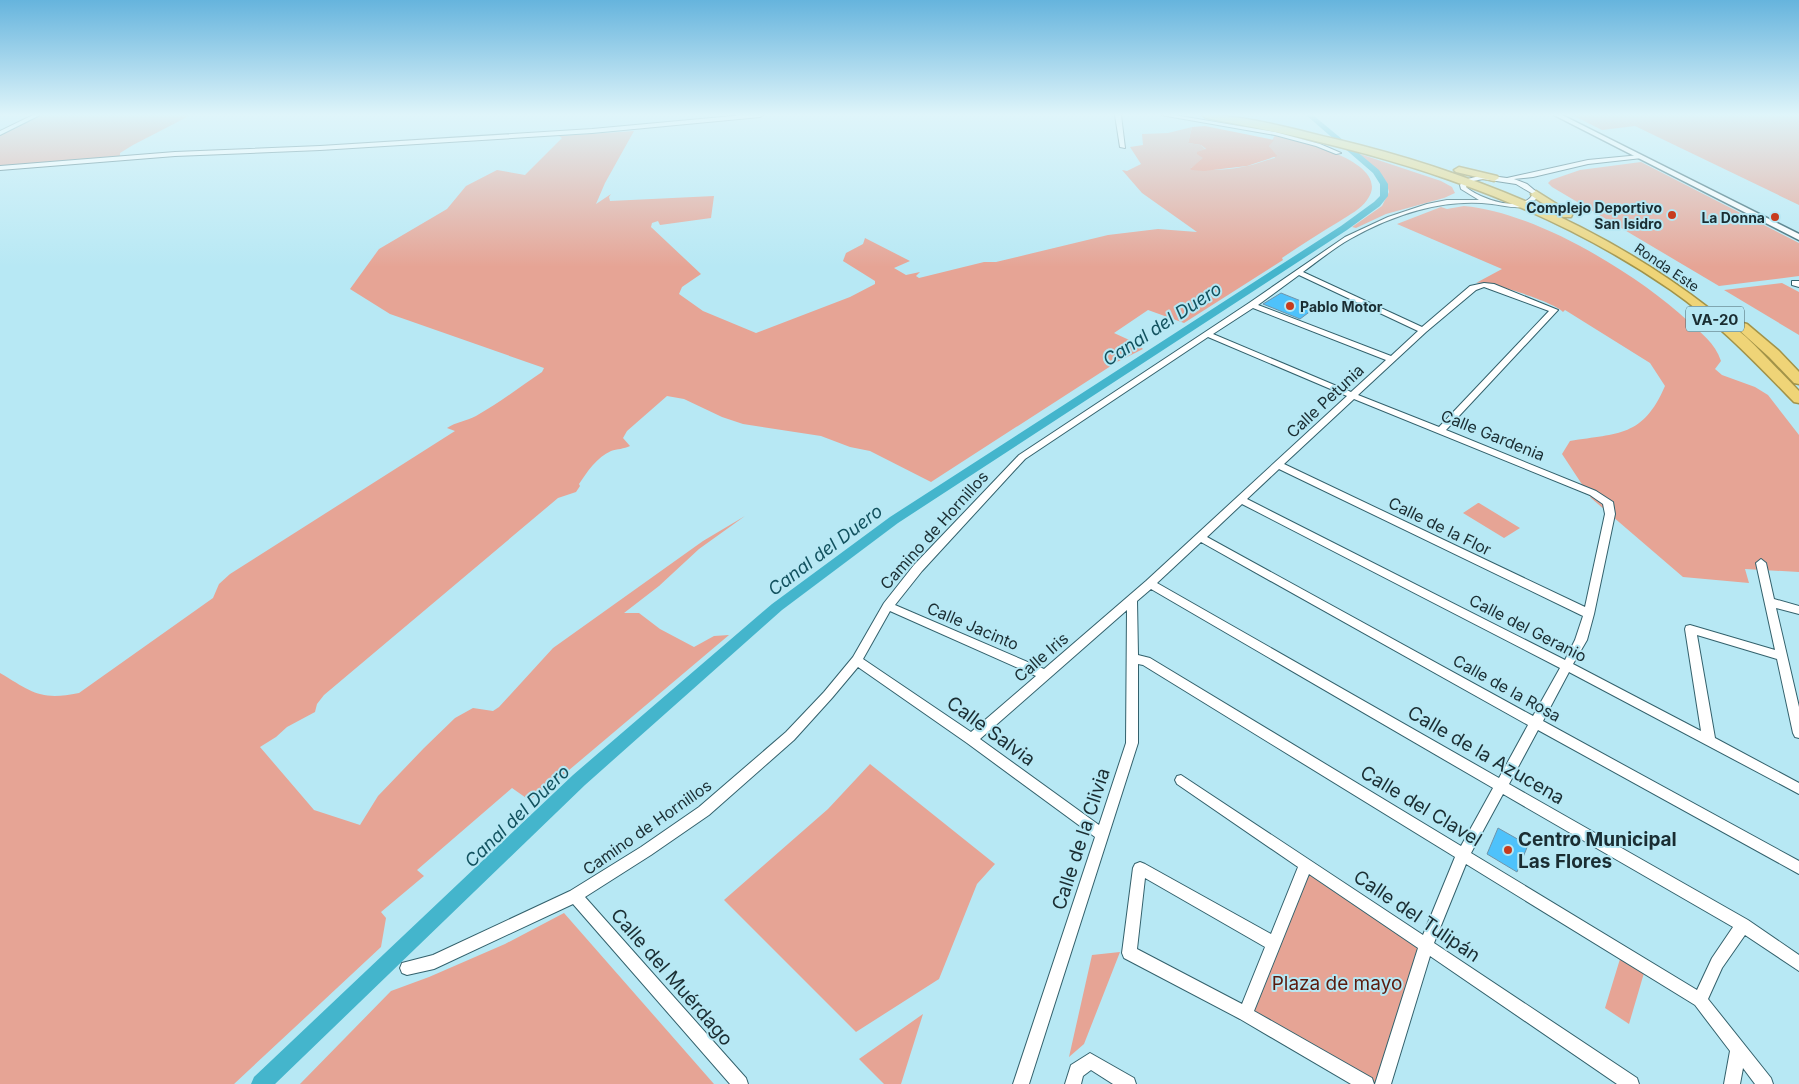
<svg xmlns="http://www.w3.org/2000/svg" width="1799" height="1084" viewBox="0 0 1799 1084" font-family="Inter,sans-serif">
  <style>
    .green { fill: #e6a495 }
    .forest { fill: #f58d76 }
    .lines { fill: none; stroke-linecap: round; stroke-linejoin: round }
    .canal { fill: #44b5cc; fill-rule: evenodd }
    .building { fill: #4ec2fb; stroke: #6f95ab }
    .minor-casing { stroke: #33616c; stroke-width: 2 }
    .tertiary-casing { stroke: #33616c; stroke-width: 3 }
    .trunk-casing { stroke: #a29349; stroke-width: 3 }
    .minor { fill: #fff; fill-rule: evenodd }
    .tertiary { fill: #fff; fill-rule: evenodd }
    .trunk { fill: #efd477; fill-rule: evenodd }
    .poi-dot { fill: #c73c1e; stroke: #b7e8f4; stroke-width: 2 }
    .labels { text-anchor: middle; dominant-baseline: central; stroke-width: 4; stroke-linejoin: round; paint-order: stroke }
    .far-poi-label { font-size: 14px; font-weight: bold; fill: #1a2d32; stroke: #b7e8f4; text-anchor: end }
    .far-street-label { font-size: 14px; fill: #1a2d32; stroke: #b7e8f4 }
    .shield { fill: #b7e8f4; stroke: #49656c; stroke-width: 1 }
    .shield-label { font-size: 15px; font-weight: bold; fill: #1a2d32 }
    .street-label { font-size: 16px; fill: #1a2d32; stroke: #b7e8f4 }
    .water-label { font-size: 18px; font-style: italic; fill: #12525f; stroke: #b7e8f4 }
    .near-street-label { font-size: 19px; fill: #1a2d32; stroke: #b7e8f4 }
    .near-poi-label { font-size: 19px; font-weight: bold; fill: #1a2d32; stroke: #b7e8f4; text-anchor: start }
    .near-park-label { font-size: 19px; fill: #5a1a0c; stroke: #b7e8f4 }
  </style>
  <rect width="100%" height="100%" fill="#b7e8f4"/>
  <path class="green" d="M41,115h150l-58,30 -13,8v3l-120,10v-31z
    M1572,115h227v90l-164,-79 -33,4z
    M1192,127l-4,16 13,2 5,5 -3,10 -12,8c15,3 40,2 56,-2 10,-2 18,-6 28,-8l-6,-12 6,-11c22,5 120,27 92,65 -6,9 -18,15 -27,21 -20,12 -39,24 -58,37l1,2 -99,63 -36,-13 -34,23 24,11 5,5 -26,13 -186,120 -61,-31 -20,-4 -29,-11 -78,-12 -21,-7 -38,-18 -17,-3 -40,35 -4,7 7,8c-6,3 -13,3 -19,5 -14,6 -24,21 -32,33l1,2 -4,6 -18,6 -234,197 -7,9 -2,8 -28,15 -11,10 -16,10 54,63 46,15 18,-29 46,-48 31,-30 18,-10 20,3 6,-4 54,-59 150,-107 42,-25 -46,33 -40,37 -35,27h15l21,16 34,18 20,-11 15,-1 -167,141 -33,24 -17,-12 -95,82 7,6 -43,36 5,6 -5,29 -147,137h-234v-411c32,19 40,28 79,20l134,-95 6,-14 11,-10 225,-143 -8,-3c9,-6 19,-7 29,-12 23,-13 44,-29 66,-44l2,-4 -154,-54 -40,-25 29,-40 68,-40 19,-23 31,-16 28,5 37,-37 -3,-2 75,-5 -29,52 -9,21 15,-10 -2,3 1,4 104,-5 -3,22 -51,7 -2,-4 -6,2 -1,4 50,47 -19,13 -3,7 24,17 53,22 94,-36 25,-13v-3l-32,-20 3,-8 17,-9 2,-6 45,23 -16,7 12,7 14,-3 -4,4 3,2 65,-16h12l112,-27 50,-6 39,3 -55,-39 -20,-23 5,1 14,-7 -11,-17 13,-2 -1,-11 26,-1z
    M1360,154l81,27 11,6 3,6 -11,5 -58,16 -30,14 -4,-1 30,-21 7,-14 -3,-11 -25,-23z
    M1641,162l158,81v33l-80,10 -167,-99 -4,-4 3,-3 29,-10z
    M1464,206c71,6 172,67 224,115 13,12 27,22 33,40l-6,8 7,6 33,12 13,8 31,40v137l-54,-3 4,14 -66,-6 -92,-79 -29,-44 8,-13c49,-8 73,-4 95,-55l-15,-23 -85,-53 -2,2c-9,-10 -74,-31 -87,-29l26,-14 -105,-45 44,-17 6,2z
    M1782,283l17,9v43l-75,-45z
    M1478,503h1l41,25 -16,10 -41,-25z
    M870,764l125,100 -18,20 -38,95 -83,53 -132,-132 104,-91z
    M1306,865l120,81 -43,138h-17l-121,-70z
    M564,913l150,171h-414l91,-93 38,-14 76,-33z
    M1120,952l-36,92 -15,13 23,-102z
    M1620,959l24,14 -15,51 -24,-16z
    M923,1014l-22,70h-17l-25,-25z"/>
  <path class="forest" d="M1205,126l69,14 -5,6 8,10 -30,10 -43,5 -12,-1 -2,-1 13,-11 -6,-4v-2l9,-3 -5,-4 -13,-2 4,-16z"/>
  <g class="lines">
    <path class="canal" d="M1306,115h7l66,55 9,14v12l-8,10 -33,24 -449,293 -116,87 -197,175 -310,299h-24l3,-7 319,-302 199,-171 118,-87 451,-291 33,-24 6,-6v-12l-7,-11z"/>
  </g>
  <path class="building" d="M1281,293l35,14 -16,12 -37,-15z
    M1498,828l30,17 -11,27 -30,-18z"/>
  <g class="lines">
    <defs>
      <path id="minor" d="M33,115h7l-40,20v-4z
        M744,115h19l-3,2 -168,16 -272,17 -145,6 -175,14v-4l175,-14 145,-6 272,-17z
        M1115,115h6l4,33 -5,-1z
        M1161,115h13l101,17 45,12 21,9 -5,1 -20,-8 -41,-11z
        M1640,155l2,1v2l-54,6 -55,13 -19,2 13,5 12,10c-11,20 -29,12 -47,10 -49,-6 -100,11 -142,35 -16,9 -32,22 -47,33l119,55 48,-41 14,-3 10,1 64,26 -112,120 150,61 17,11 2,12 -21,100 -7,26 -14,24 128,67 -16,-102 1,-3 4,-1 85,25 -19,-87 5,-4 5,4 8,36 25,7v8l-23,-6 23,99v31l-4,-1 -2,-4 -16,-74 -80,-24 18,103 84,45v11l-230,-122 -26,49 256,140v13l-261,-144 -29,54 239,136 51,35v16l-54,-36 -23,33 -14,31 63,79 2,6h-18l-12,-16 -3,16h-16l6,-33 -35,-46 -229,-141 -32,79 203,135 2,6h-22l-187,-128 -39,128h-16l43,-136 -109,-74 -55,137 118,67 2,6h-23l-111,-65 -116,-61 -2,-5 11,-85 2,-4 5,-2 5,2 126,70 27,-67 -121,-83 -2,-4 2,-4 4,-1 242,160 32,-78 -312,-192 -5,-1v79l-109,341h-16l82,-247 -128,-94 -109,-76 -26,31 -38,42 -85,75 -58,40 -66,42 161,181 2,6h-18l-157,-180 -139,65 -27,6 -5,-2 -2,-5 2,-5 31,-8 137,-64 71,-44 58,-40 87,-75 38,-40 29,-35 31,-54 30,-38 105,-110 230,-152 96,-66 43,-20 39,-13 20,-4h32l-18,-11 -1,-4 4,-5 19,-5 24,3 81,-18zM1483,179l33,5 17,10c-11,20 -53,5 -67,-7l2,-5zM1299,275l119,56 -27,25 -133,-51zM1484,287l65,24 -110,116 -81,-32 68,-63 50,-42zM1253,308l133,52 -35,32 -138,-58zM1208,337l139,59 -201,185 -102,88 -149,-64 27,-34 103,-112zM1354,399l236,96 13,9 2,10 -20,93 -301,-143zM1279,469l304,147 -8,24 -10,20 -318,-161zM1242,504l318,164 -27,48 -326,-179zM1201,542l327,183 -29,53 -342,-195zM1151,589l342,199 -32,58 -311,-188 -12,-3 -1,-54zM1127,610l-1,133 -27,82 -119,-86zM890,611l146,65 -65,56 -108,-73zM1503,794l230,133 -21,31 -15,32 -226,-137zM1145,878l120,69 -23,57 -105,-55z
        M1792,281h7v6l-7,-2z
        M1090,1053l44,25 2,6h-23l-22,-14 -8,6 -2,8h-16l6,-19z"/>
      <path id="tertiary" d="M1554,115h8l237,119v6z"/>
      <path id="trunk" d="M1202,115c44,0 90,14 133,24 134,32 266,85 375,170 12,10 25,18 36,28 18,17 35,36 53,54v12l-5,-1c-39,-40 -77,-80 -123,-112 -141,-97 -299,-141 -465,-172z
        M1459,167l38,9 2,2 -5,3 -38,-9 -2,-2z
        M1536,191l35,22 1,2 -1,2h-8l-31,-21 -1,-2z
        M1743,323l4,1 32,27 20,21v12l-5,-1 -25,-26 -30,-27 -2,-3z"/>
    </defs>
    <use href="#minor" class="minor-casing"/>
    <use href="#tertiary" class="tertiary-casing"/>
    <use href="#trunk" class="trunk-casing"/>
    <use href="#minor" class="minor"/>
    <use href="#tertiary" class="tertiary"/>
    <use href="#trunk" class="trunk"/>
  </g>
  <linearGradient id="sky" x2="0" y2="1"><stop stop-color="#66b4dd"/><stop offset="0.43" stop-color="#dff5fa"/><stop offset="1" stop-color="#dff5fa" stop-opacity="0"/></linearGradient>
  <rect width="1799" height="267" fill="url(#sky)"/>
  <g class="poi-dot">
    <circle cx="1672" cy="215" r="5"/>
    <circle cx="1775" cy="217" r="5"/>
    <circle cx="1290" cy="306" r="5"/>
    <circle cx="1508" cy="850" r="5"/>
  </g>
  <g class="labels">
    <g class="far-poi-label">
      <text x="1662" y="207">Complejo Deportivo<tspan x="1662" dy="16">San Isidro</tspan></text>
      <text x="1765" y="217">La Donna</text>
      <text x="1300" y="306" text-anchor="start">Pablo Motor</text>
    </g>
    <g class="far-street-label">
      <text transform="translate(1667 267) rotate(34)">Ronda Este</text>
    </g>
    <rect class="shield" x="1686" y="306.5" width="58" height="25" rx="4"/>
    <g class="shield-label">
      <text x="1715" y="319">VA-20</text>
    </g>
    <g class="street-label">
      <text transform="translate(1325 401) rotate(-43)">Calle Petunia</text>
      <text transform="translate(1493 435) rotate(22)">Calle Gardenia</text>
      <text transform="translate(1440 526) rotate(26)">Calle de la Flor</text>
      <text transform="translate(934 530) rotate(-48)">Camino de Hornillos</text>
      <text transform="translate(973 626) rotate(23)">Calle Jacinto</text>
      <text transform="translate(1528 628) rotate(27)">Calle del Geranio</text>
      <text transform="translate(1041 657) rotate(-41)">Calle Iris</text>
      <text transform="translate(1507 688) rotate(29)">Calle de la Rosa</text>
      <text transform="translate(647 827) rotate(-35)">Camino de Hornillos</text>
    </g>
    <g class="water-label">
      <text transform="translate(1162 324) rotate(-33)">Canal del Duero</text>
      <text transform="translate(825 550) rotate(-37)">Canal del Duero</text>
      <text transform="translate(517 816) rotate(-44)">Canal del Duero</text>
    </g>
    <g class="near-street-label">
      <text transform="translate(991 731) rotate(36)">Calle Salvia</text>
      <text transform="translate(1486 755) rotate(30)">Calle de la Azucena</text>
      <text transform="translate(1421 806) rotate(31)">Calle del Clavel</text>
      <text transform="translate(1081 839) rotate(-72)">Calle de la Clivia</text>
      <text transform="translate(1417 916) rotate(34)">Calle del Tulipán</text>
      <text transform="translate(672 977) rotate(49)">Calle del Muérdago</text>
    </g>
    <g class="near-poi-label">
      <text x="1518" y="839">Centro Municipal<tspan x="1518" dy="22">Las Flores</tspan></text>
    </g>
    <g class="near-park-label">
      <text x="1337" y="983">Plaza de mayo</text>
    </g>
  </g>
</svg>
